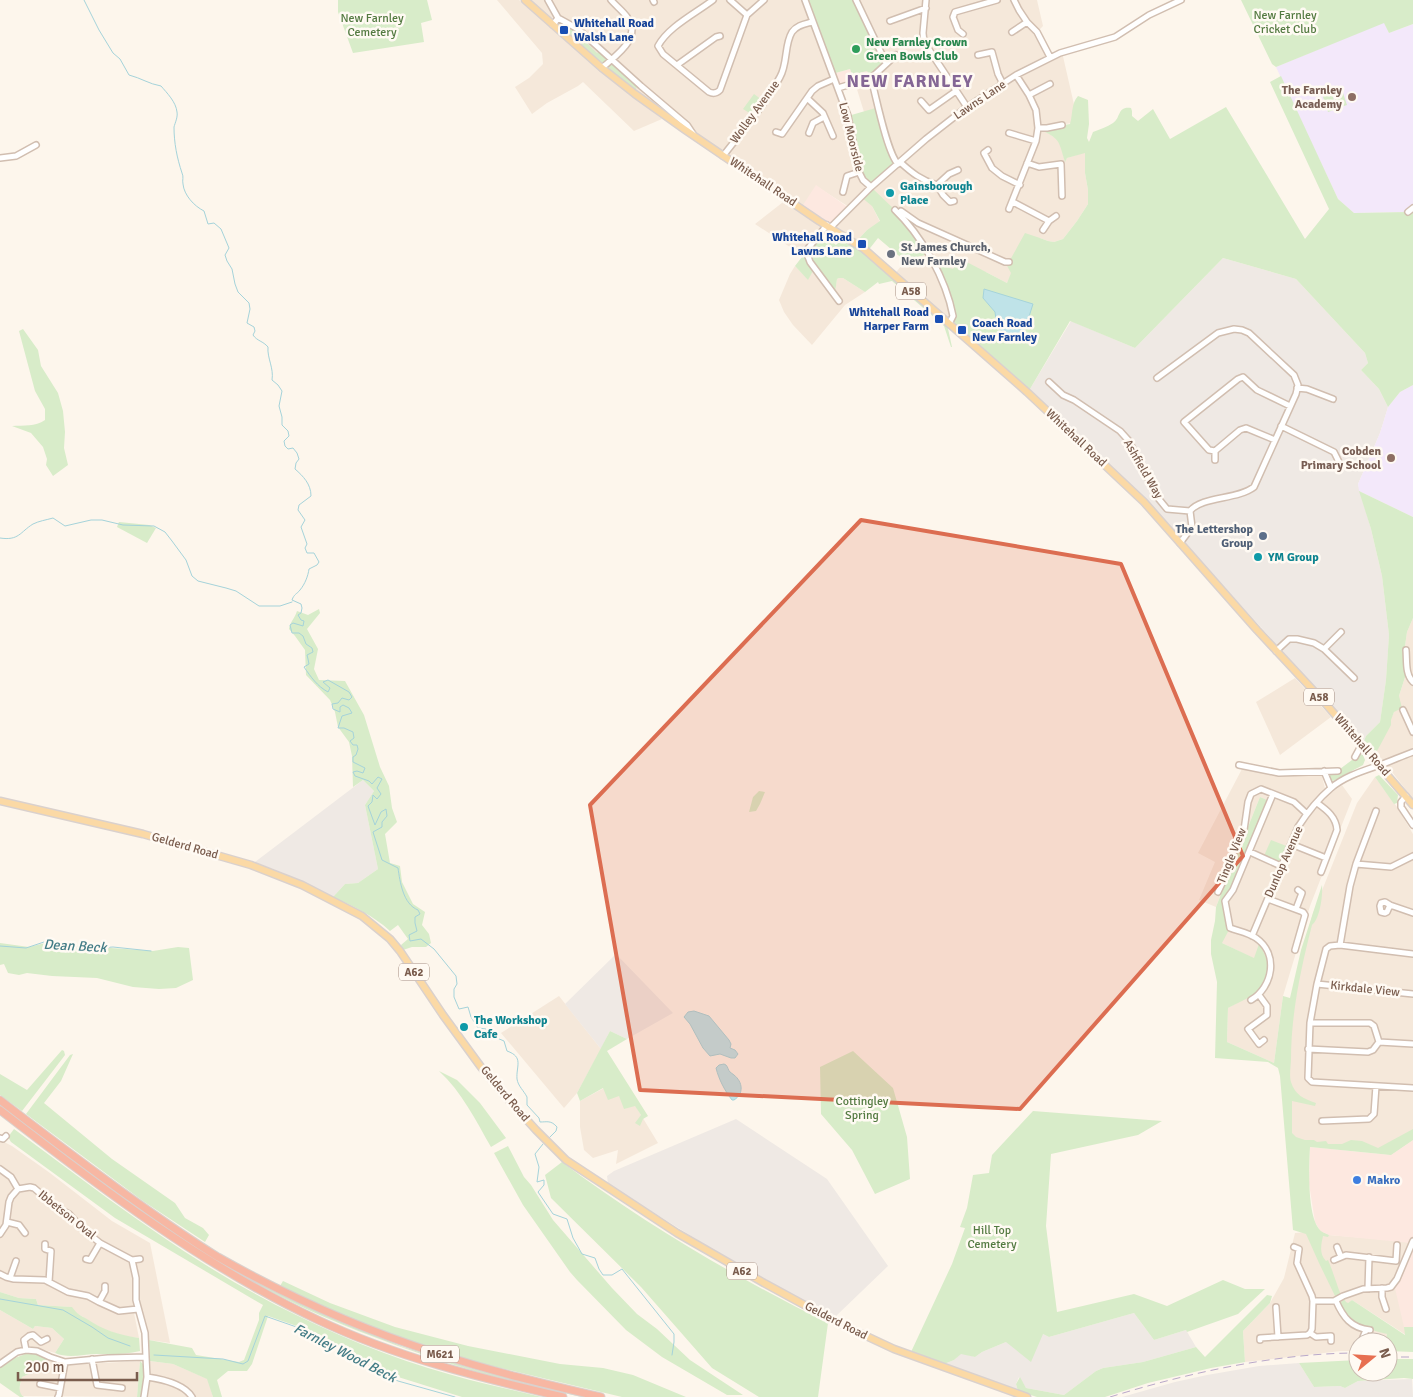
<svg xmlns="http://www.w3.org/2000/svg" width="1413" height="1397" viewBox="0 0 1413 1397" font-family="Signika,sans-serif">
  <style>
    .residential { fill: #f5e8da }
    .commercial { fill: #fde8e0 }
    .industrial { fill: #efe9e4 }
    .education { fill: #f3e8fa }
    .green { fill: #d8ecc9; fill-rule: evenodd }
    .water { fill: #bfe3e8; stroke: #a5d3da }
    .lines { fill: none; stroke-linecap: round; stroke-linejoin: round }
    .stream { stroke: #a5d3da; stroke-width: 1 }
    .minor-casing { stroke: #d1beb0; stroke-width: 8 }
    .major-casing { stroke: #dad1cd; stroke-width: 9 }
    .highway-casing { stroke: #dad1cd; stroke-width: 9 }
    .minor { stroke: #fff; stroke-width: 5 }
    .major { stroke: #fbd9a5; stroke-width: 6 }
    .highway { stroke: #f7b7a3; stroke-width: 7 }
    .rail { stroke: #b9a8c9; stroke-width: 1; stroke-dasharray: 8 5; stroke-linecap: butt }
    .marked { fill: #dc6d51; fill-opacity: 0.2; stroke: #dc6d51; stroke-width: 4; stroke-linejoin: round }
    .transit-dot { fill: #1a4fb4; stroke: #fffaf3; stroke-width: 2 }
    .leisure-dot { fill: #2e9e5b; stroke: #fffaf3; stroke-width: 2 }
    .education-dot { fill: #8d6e63; stroke: #fffaf3; stroke-width: 2 }
    .culture-dot { fill: #0f9aa8; stroke: #fffaf3; stroke-width: 2 }
    .worship-dot { fill: #6b7280; stroke: #fffaf3; stroke-width: 2 }
    .service-dot { fill: #5c6f8a; stroke: #fffaf3; stroke-width: 2 }
    .shop-dot { fill: #3f7fe0; stroke: #fffaf3; stroke-width: 2 }
    .labels { text-anchor: middle; dominant-baseline: central; stroke-width: 5; stroke-linejoin: round; paint-order: stroke }
    .shield { fill: #fffaf3; stroke: #a28b7f; stroke-width: 1 }
    .shield-label { font-size: 11px; font-weight: bold; fill: #7a5c4d }
    .park-label { font-size: 12px; fill: #537a41; stroke: #fffaf3 }
    .transit-label { font-size: 12px; font-weight: bold; fill: #164399; stroke: #fffaf3; text-anchor: start }
    .leisure-label { font-size: 12px; font-weight: bold; fill: #27864d; stroke: #fffaf3; text-anchor: start }
    .education-label { font-size: 12px; font-weight: bold; fill: #785e54; stroke: #fffaf3; text-anchor: end }
    .street-label { font-size: 12px; fill: #7a5c4d; stroke: #fffaf3 }
    .culture-label { font-size: 12px; font-weight: bold; fill: #0d838f; stroke: #fffaf3; text-anchor: start }
    .worship-label { font-size: 12px; font-weight: bold; fill: #5b616d; stroke: #fffaf3; text-anchor: start }
    .service-label { font-size: 12px; font-weight: bold; fill: #4e5e75; stroke: #fffaf3; text-anchor: end }
    .shop-label { font-size: 12px; font-weight: bold; fill: #366cbe; stroke: #fffaf3; text-anchor: start }
    .water-label { font-size: 14px; font-style: italic; fill: #437c86; stroke: #fffaf3 }
    .district-label { font-size: 18px; font-weight: bold; letter-spacing: 1px; fill: #846695; stroke: #fffaf3 }
  </style>
  <rect width="100%" height="100%" fill="#fdf6ec"/>
  <path class="residential" d="M497,0h22l84,73 59,46 -28,12 -51,-49 -5,4 -31,17 -15,11 -17,-27 14,-9 14,-14 -1,-11z
    M530,0h275l33,88 19,70 21,-50 -14,4 -9,-29 3,-10 9,-2 4,6 -15,-77h181l6,26 -6,6 13,25 12,-5 16,70 -38,6 17,11 3,4 5,18 2,-3 18,-6v21l3,17v14l-11,17 -14,18 -9,3 -6,-1 -8,-3 -29,36 -4,9 -21,-11 -33,44 -4,8 -55,-49 11,-14 23,-7 -56,-48 8,16 -13,8 -12,13 -24,-16 18,-20 -33,-21 11,39 -25,30 -47,-31 32,-25 -87,-59 2,-3 -66,-47z
    M795,266l13,13 7,-12 20,25 2,-13 2,-1h4l22,14 -20,13 -33,40 -19,-20 -9,-13 -5,-12 11,-26z
    M1413,618v181l-24,-31 -3,-5 -10,-10 18,-41 12,-38 -1,-28 2,-14z
    M1295,678l36,39 -51,38 -24,-53z
    M1243,767l36,6h42l6,23 15,-11 10,14 -42,107 -27,90 -9,67 -47,-21 1,-34 14,-8 17,-39 -37,-18 3,-42 41,-101 -6,-3 -12,30 -6,9 -6,14 -2,11 -18,46 -17,-7 16,-38 -17,-9z
    M1375,777l22,30 16,27v306l-22,15 -100,-17 -6,-62 11,-99 17,-64 44,-110z
    M559,996l42,53 -24,44 -13,15 -63,-75z
    M604,1088l31,17 23,38 -42,21 2,-14 -25,8 -9,-8 -4,-23v-26z
    M0,1140l12,6 38,27 62,48 38,22 20,100 -21,-3 -1,-9 -7,-20 -7,2 5,25 -16,-2 -22,-8 -26,-16 -4,-5 -33,-2 -2,-6 -17,-1 -19,-6z
    M1320,1231l9,4 83,7 -6,93 -54,-35 -5,4 40,30 -2,8h-27v9h-17l-96,11 -2,-31 27,-28 14,-25 11,-45z
    M0,1310l33,19 2,-3 17,2 12,11 -9,14 -17,-5h-16l-4,1 -18,12z
    M47,1359l10,5 9,1 74,-4 -3,36 -114,-1 -3,-2 -1,-4 3,-13 7,-3 3,-5 14,-7z
    M150,1361l23,3 35,15 5,18h-65l3,-22z"/>
  <path class="commercial" d="M850,69l5,14 -17,5 -6,-14z
    M816,185l33,23 -18,19 -30,-19z
    M1413,1140v97l-2,1 1,4h1v85h-9l-10,-43 17,-41 -82,-8 -9,-4 -5,-9 -6,-38 1,-37 81,8z"/>
  <path class="industrial" d="M1223,258l73,21 69,74 3,10 -7,7 18,19 9,18 -8,26 -22,51 13,45 11,47 7,59 -3,45 -6,42 -14,14 -2,5 -182,-201 -75,-78 -77,-73 41,-68 64,27z
    M363,780l11,11 -9,14 13,64 -20,14 -13,1 -12,13 -52,-25 -26,-10z
    M616,954l57,59 -46,26 -17,-8 -9,18 -36,-45z
    M736,1119l91,60 61,87 -53,51 -32,-17 -75,-41 -120,-75 -1,-8 7,-5z
    M1134,1313l20,27 32,-10 10,17 -53,15 -40,6 -7,3 -32,24 -38,-7 -7,-11 -3,7 2,7 -74,-27 10,-4 7,-7 14,4 7,-5 24,-10 37,-8 6,3z
    M1299,1363l15,24 26,-1 5,2 13,-7 54,-2 1,18h-291l53,-15 32,-7 52,-9z"/>
  <path class="education" d="M1384,22l5,11 24,-9v184l-5,4 -54,1 -16,-14 -62,-132z
    M1413,385v132l-54,-26 -1,-7 22,-51 8,-26 12,-15z"/>
  <path class="green" d="M338,0h89l5,20 -11,3 3,19 -71,11 -15,-41z
    M805,0h51l30,63 -15,15 -4,-7 -8,2 2,8 -6,2 -5,-14 -18,5z
    M1241,0h172v24l-24,9 -5,-10 -108,44 -4,-3z
    M559,21l17,9 10,8 -2,2 13,13 3,-2 8,8 -4,6 -46,-42z
    M610,63h2l11,9 -1,2 9,7 2,-2 4,5 -1,6 -29,-23z
    M1281,76l57,123 16,14 54,-1 5,-4v177l-13,7 -12,15 -9,-18 -18,-19 7,-7 -3,-10 -69,-74 -73,-21 -88,90 -65,-27 -40,68 -79,-69 2,-5 -20,-52 20,6 8,-10 46,24 4,-10 -6,-11h4l16,-29 15,5 8,3 6,1 9,-3 14,-18 11,-17v-14l-3,-17v-20l-18,5 -2,4c-7,-24 -5,-22 -27,-34h9l23,-4c3,-10 1,-20 8,-28l10,4 1,24 -2,14 2,4 4,-10c7,-3 14,-5 20,-9 8,-5 4,-17 18,-15l1,3v5l6,5 15,-12 17,30 56,-32 79,132 24,-30 -59,-127zM984,289l30,52 -16,-14 -3,-15 -12,-14z
    M1341,87l6,18 -9,3 -6,-18z
    M1331,91l6,18 -9,3 -6,-18z
    M754,94l8,6 -11,14 -8,-5z
    M879,107l11,40 8,17 -27,23 24,23 33,44 -23,7 -27,-23 -11,14 -12,-9 12,-13 13,-9 -8,-15 -11,-9 9,-10 -7,-7 -15,-64z
    M818,236l5,5 3,-4 10,8 6,-7 21,14 84,72 5,23h-1l-7,-21 -52,-45 -13,3 -1,-2 -13,10 -22,-14h-4l-2,1 -2,14 -21,-24 -6,11 -13,-14z
    M23,329l15,21 3,16 17,27 5,18 2,21 -1,16 4,17 -15,11 -7,-11 1,-6 -4,-12 -12,-14 -19,-7c12,-1 23,1 33,-6v-11l-10,-18 -16,-60z
    M1359,491l54,26v101l-6,14 -2,14 1,28 -7,22 3,12 -8,4 -3,8v5l-15,28 -12,-12 2,-5 14,-14 6,-42 3,-45 -7,-59 -11,-47z
    M119,522l30,3 7,3 -9,15 -30,-16z
    M319,609l1,4 -13,16 11,20 -4,20 5,11 26,1 19,34 16,52 9,19 3,22 5,14 -12,12 5,29 10,3 2,16 11,22 12,8 -3,13 7,9 2,9 -5,4h-14l-9,3 -2,-5 7,-6 -10,-14 -8,6c-16,-15 -37,-25 -57,-34l12,-13 13,-1 20,-14 -13,-64 9,-14 -11,-11 -10,7 -1,-31 -3,-14 -11,-15 -3,-15 -5,-12 -24,-25 -1,-25 -10,-14 -6,-7c1,-7 6,-11 8,-18l11,4z
    M1360,754l3,1 2,5 -2,5 -30,16 -2,-1 -2,-3 2,-3 9,-1v-4z
    M1379,775l19,20 -1,8 -3,1 -19,-27z
    M759,791l6,1 -5,12 -4,7 -7,1 4,-15z
    M1260,797l7,3 -42,101 5,27 -8,15 32,15 5,-14c11,17 14,36 -3,49 -9,6 -19,10 -28,15l-1,34 47,21 9,-67 7,2 11,-48 21,-65c1,10 -2,34 -10,40 -11,43 -21,89 -21,134 0,6 -2,16 0,23 4,13 13,17 25,21l-1,3 -23,-5v32l4,4 9,3h9l3,2 9,-1 2,3h14l9,-4 11,1 16,7 35,-19v11l-22,15 -81,-8c-1,19 -3,67 9,82 2,3 6,4 10,6l-1,2 -5,-1c-2,9 -4,18 3,25l2,-1c5,11 8,23 13,35l-5,3 -17,-35 -13,-29 -13,-4 -13,-154 -2,-8 -10,-6 -53,-4 2,-76 -6,-28v-14l4,-19 1,-14 18,-46 2,-10 6,-15 6,-9z
    M1271,840l18,7 -8,19 -18,-8z
    M49,942l20,3 84,6 25,-4 11,1 4,32 -17,8 -17,1 -26,-2 -36,-9 -45,-2 -25,-3 -8,2 -11,-2 -4,-9 -4,1v-22l29,4z
    M610,1031l17,8 -20,12 41,65 -5,3 -3,7 -5,-3 6,-8 -6,-9 -11,3 -5,-13 -11,4 -5,-12 -23,13 -3,-8z
    M62,1050l2,1 1,4 -3,4 -40,52 -22,-16v-21l27,16z
    M853,1051l40,37 14,49 3,42 -35,15 -23,-44 -31,-36 -1,-47z
    M73,1054l-12,27 -17,22 68,56 63,44 10,15 18,10 6,7 -4,7 -62,-41 -117,-87 44,-59z
    M439,1071l18,9 23,23 26,35 -15,9c-15,-26 -29,-55 -52,-76z
    M0,1104l130,97 87,58 58,33 69,31 59,24 70,22 113,28h-4c-37,-9 -74,-16 -111,-27 -50,-15 -100,-33 -149,-54 -118,-51 -220,-133 -322,-210z
    M1033,1111l129,10 -24,14 -87,19 -5,72 11,86 77,-18 33,12 56,-26 22,9h20l-27,25 -51,18 -1,-2 -32,10 -20,-27 -85,24 -6,-3 -12,28 -25,-20 -24,10 -7,5 -14,-3 -7,6 -10,4 -33,-12 41,-88 13,-36 -5,-1 7,-19 6,-33 16,-2 3,-18z
    M14,1129c64,47 127,96 195,138 68,42 143,77 219,101 38,12 76,20 114,29h-80l-67,-21 -84,-45 -43,-15 -16,48 -5,7h-19l-11,9 5,17h-9l-6,-18 -34,-15 -23,-3 -1,-21 43,8 4,7 43,7 5,-2 15,-40v-7l4,-8 -148,-87 -104,-76 -3,-5z
    M508,1146l16,31 7,8 22,35 59,68 25,26 20,15 33,31 53,35h-16l-65,-38 -36,-27 -49,-50 -7,-8 -47,-67 -29,-52z
    M562,1162c83,62 173,115 266,161l-10,74h-59l-47,-29 -71,-81 -90,-89 -6,-23z
    M283,1281l47,22 65,24 73,19 92,18 43,4 30,7 53,22h-64l-146,-35 -67,-21 -42,-16 -41,-17 -46,-22z
    M0,1292l19,6 17,1 2,6 34,2c4,6 9,9 15,12 16,11 32,16 52,19l1,13c-15,4 -28,3 -43,3 -14,0 -28,5 -42,-1l9,-14 -12,-11 -17,-2 -2,3 -33,-19z
    M1267,1295l5,1 -2,7 -27,28 2,31 -34,6 -63,15 -43,14h-68l-19,-6 -2,-7 4,-7 6,11 38,7 32,-24 7,-3 40,-6 53,-15 9,10z
    M1344,1299l2,3 2,1 4,-3 53,35 -1,-8h9v25l-25,-1v-9h-3l2,-8c-15,-4 -38,-8 -45,-25 -1,-2 -1,-5 -1,-7z
    M28,1353l10,1 9,5 -1,3 -14,7 -3,5 -7,3c-2,8 -5,15 2,20h-4l-20,-14v-15l15,-10z
    M1388,1359h25v20l-9,-1 -46,3 -13,7 -5,-2 -26,1 -15,-24 59,-3v12h30z
    M140,1361l4,4v19l-2,13h-5z"/>
  <path class="water" d="M984,289l49,15 -7,22 -12,15 -17,-14 -2,-15 -12,-14z
    M694,1011l15,5 20,24 2,4 -1,4 5,2 3,4 -3,4h-4l-11,-4 -10,2 -7,-8 -13,-24 -6,-7 4,-5z
    M724,1064l2,1c2,2 2,5 4,7 1,1 3,2 4,3 9,7 10,19 0,25h-2c-7,-9 -13,-20 -16,-32l3,-3z"/>
  <g class="lines">
    <path class="stream" d="M84,0l15,30 14,23 7,6 9,16c12,3 20,9 32,11 6,7 15,16 16,26 1,5 -2,11 -3,15 0,16 3,31 8,46 2,4 0,7 1,11 1,11 11,22 21,27l4,13 6,-1 7,6 8,19 -4,7 2,6 5,8 3,15 3,8 11,11 1,6 -3,14 7,4 1,4 -2,4c4,6 10,6 15,12 -1,11 6,21 4,33l6,5 4,6 -3,15 3,11v8l6,6 1,5 -5,5 1,5 3,3 5,-1 4,5 2,6 -3,4 -1,6c8,7 16,15 16,27l-12,9 -1,5 7,10 -4,7 6,17 -2,4 2,5h7l5,9 -2,3 -8,4c-1,7 -4,15 -9,21 -3,4 -6,4 -8,10l9,4 1,4 -1,5 -3,2 3,5 3,1 -1,5 -10,-3 -3,2 2,8h7l4,3 3,8 6,4 1,4 -6,3 1,4 1,5 -5,3c7,10 13,19 24,25l2,-4 -7,-6 5,-2 21,12 3,5 -3,3 -7,-2 -4,5 -6,1 1,5 7,3v-5l3,-2 6,3 3,5 -10,3 -4,12h6l9,4 1,6 -4,3 3,4h4l1,4 -2,6 -3,2v5l12,6 -2,5 -6,-2 -4,1 2,4 14,5 3,3 6,-7 4,2 -5,9 4,6 -4,5 -4,-4 -1,7 -4,4 7,19 6,-13 5,-3 1,7 -5,6v5l-9,5 9,28 16,8c2,14 5,36 20,42l2,4 -5,3v6l2,8 -8,4 1,6 11,-2 13,10 22,27 1,8 -3,5v8l5,12 9,-2 3,10 7,11 8,1 5,10 6,-1 7,3 3,10c17,6 9,15 10,28 1,7 7,12 10,18v8l12,13 1,4c7,0 11,-2 17,5l-1,4 -7,7
      M0,538c19,3 20,-6 33,-14 6,-3 13,-4 20,-6l12,8 26,-6h11l21,5 31,1 11,6 7,9 14,19 6,16 6,5 28,7 10,3 23,15h21l12,-4
      M0,946l26,2 18,-6 25,4 29,2 15,-1 38,4
      M543,1144l-8,10 4,13 -2,15 7,-2v5l-6,7 15,22 14,5 6,19 9,16 13,4 4,11 4,6h9l10,-6 52,65v8l-2,13
      M0,1299l63,11 29,17 16,11 22,8
      M154,1355l69,4 20,5 5,-3 17,-45 40,14 93,51 57,16"/>
    <defs>
      <path id="minor" d="M548,0l10,18 -5,7
        M653,0l1,2
        M713,0c-17,13 -45,27 -55,46l5,8 46,38c4,2 8,1 11,-2l27,-75 17,-15
        M730,0l17,15
        M805,0l43,116 11,56 4,8 8,7
        M856,0l30,63
        M926,0l-3,33 1,9 43,65
        M1014,0l5,10 8,12 10,10 13,25
        M558,18l20,11 63,57 46,39 6,9
        M890,21l36,-13
        M1012,32l15,-10
        M963,34l-5,-4 -5,-13 2,-5 42,-12
        M896,55l-25,23c5,18 16,75 27,86
        M978,55l14,-3 6,22 5,10
        M677,65l39,-28 4,-1
        M602,68c14,-13 41,-30 25,-51 -4,-6 -11,-11 -16,-17
        M838,88l33,-10
        M1029,95l21,-11
        M808,99l15,14 10,23
        M921,101l8,9 27,-19
        M1038,128h9l15,-3
        M776,132l6,2 30,-43 6,-5 16,-7
        M809,133l4,-10 11,-6
        M1009,133l27,8
        M988,150l-4,3 8,15 10,8 18,9
        M723,156c20,-26 42,-51 57,-79 8,-14 4,-32 12,-45 5,-7 13,-8 20,-10
        M0,158l16,-2 20,-11
        M900,162c12,11 21,18 37,23l12,-11 9,-4
        M1027,163l12,4 22,-3 1,32
        M937,185l6,10 7,7 4,-1
        M843,192l4,-16 12,-4
        M1013,202l36,19 7,-5
        M1009,209l27,-68 2,-13 -2,-18 -7,-15 -13,-20
        M895,210c27,26 51,69 58,106l-4,8
        M1408,212l5,-4
        M899,213l2,-2 17,12 87,39h4
        M827,225l-21,26 4,11 29,39
        M831,227l40,-40 55,-48 41,-32 49,-32 44,-22 55,-16 34,-22 32,-15
        M1043,230l6,-9
        M1157,378l61,-45 16,-4 8,1 7,3 45,42 4,10 -2,9 -42,93c-17,13 -52,9 -64,24l2,16 -12,16
        M1049,382l14,13 11,5 46,31 9,10 29,57 9,11 23,2
        M1297,388l10,1 26,10
        M1281,426l53,26 5,10
        M1275,440l-29,-12 -6,2 -25,21 -6,-1 -25,-28 54,-43 5,-2 14,13 33,16
        M1215,451v9
        M1324,649l17,-17
        M1406,650c1,11 -1,24 7,32
        M1276,651l13,-12h8l17,4 10,6 30,29
        M1403,710l10,22
        M1355,757l6,-11
        M1239,765l40,8 59,-2
        M1324,771l7,17
        M1406,796l-5,6v5l12,18
        M1317,803c10,7 19,14 20,27l-16,42
        M1291,844l35,14
        M1250,852l31,14
        M1356,864l35,3 22,-11
        M1218,892l11,-23 7,-24 8,-15 4,-28 3,-8 10,-5 33,13 13,12
        M1268,899l35,13 2,3 -10,35
        M1390,905l-3,7 -2,1 -4,-1 -1,-6 1,-3 4,-1 5,3 23,8
        M1296,909l6,-16 -4,-3
        M1252,936l46,-109c9,-14 20,-28 33,-39 14,-12 32,-17 49,-23 11,-4 22,-9 33,-13
        M1340,945l10,-59 6,-22 20,-53
        M1413,954l-73,-9 -10,1 -4,3 -9,35 -7,39 -2,55 4,4 101,6
        M1317,984l96,10
        M1259,995l8,11v9l-19,14 11,15 5,-4
        M1251,1000c22,-13 28,-46 5,-62 -7,-5 -18,-7 -26,-10l-5,-27 8,-11 40,-96
        M1310,1023h60l4,3 5,16
        M1379,1042l34,2
        M1308,1049l60,3 5,-2 6,-8
        M1322,1121l47,-2 5,-5 2,-28
        M0,1138l3,1 3,-3
        M0,1169l11,8 7,12
        M7,1222l12,3 6,8
        M0,1234l6,-9 3,-23 2,-5 7,-8 12,-2 4,1 22,19 13,7 14,15 17,14 32,17 4,18v22l9,33 1,24
        M45,1244v5l6,2 -2,31
        M1337,1247l4,10
        M86,1259l4,1 10,-17
        M132,1260l8,-1
        M1334,1260l12,-5 50,6 1,-16
        M0,1274l6,3 8,2 31,1 23,12 20,4 11,6 20,9 19,-2
        M10,1278l6,-17
        M1382,1288v9l4,12
        M1368,1289l1,-32
        M1313,1301h21l9,-5 20,-7 24,-1 4,-1 6,-8 16,-38
        M1336,1301c7,16 15,27 34,29
        M99,1302l6,-11v-5
        M1276,1307l2,30
        M1310,1333l6,4 15,-1v5
        M1260,1340v-2l47,-3 3,-2 2,-4 1,-28 -1,-5 -15,-33 2,-14 -5,-2
        M1361,1342l5,-12
        M26,1350l-2,-10 5,-4 4,-1 8,7 6,-3
        M92,1359l5,26 25,3
        M0,1364l17,-12 9,-2 11,1 13,6 15,5 43,-4 38,-1 1,20 -3,20
        M147,1377c14,2 37,7 45,20
        M40,1384l20,4
        M58,1397l1,-2 6,-33"/>
      <path id="major" d="M525,0l77,68 33,26 49,35 135,92 45,28 163,143 117,110 113,128 68,73 88,102
        M0,801l143,33 108,31 51,20 60,31 28,23 10,12 43,64 38,52 26,31 29,32 30,30 111,73 87,50 68,37 62,29 133,48"/>
      <path id="highway" d="M0,1100c40,31 80,61 121,91 32,23 64,46 97,66 69,39 143,72 218,96 54,18 109,31 165,44
        M0,1110c101,78 203,156 318,210 78,37 162,58 245,77"/>
    </defs>
    <use href="#minor" class="minor-casing"/>
    <use href="#major" class="major-casing"/>
    <use href="#highway" class="highway-casing"/>
    <use href="#minor" class="minor"/>
    <use href="#major" class="major"/>
    <use href="#highway" class="highway"/>
    <path class="rail" d="M1388,1357h25
      M1110,1397c78,-24 167,-44 248,-44"/>
  </g>
  <path class="marked" d="M861,520l260,44 122,292 -223,253 -380,-19 -50,-285z"/>
  <g class="transit-dot">
    <rect x="559" y="25" width="10" height="10" rx="2.5"/>
    <rect x="857" y="239" width="10" height="10" rx="2.5"/>
    <rect x="934" y="314" width="10" height="10" rx="2.5"/>
    <rect x="957" y="325" width="10" height="10" rx="2.5"/>
  </g>
  <circle class="leisure-dot" cx="856" cy="49" r="5"/>
  <g class="education-dot">
    <circle cx="1352" cy="97" r="5"/>
    <circle cx="1391" cy="458" r="5"/>
  </g>
  <g class="culture-dot">
    <circle cx="890" cy="193" r="5"/>
    <circle cx="1258" cy="557" r="5"/>
    <circle cx="464" cy="1027" r="5"/>
  </g>
  <circle class="worship-dot" cx="891" cy="254" r="5"/>
  <circle class="service-dot" cx="1263" cy="536" r="5"/>
  <circle class="shop-dot" cx="1357" cy="1180" r="5"/>
  <g class="labels">
    <g class="shield">
      <rect x="896" y="282.5" width="30" height="17" rx="4"/>
      <rect x="1304" y="688.5" width="30" height="17" rx="4"/>
      <rect x="399" y="963.5" width="30" height="17" rx="4"/>
      <rect x="727" y="1262.5" width="30" height="17" rx="4"/>
      <rect x="421" y="1345.5" width="38" height="17" rx="4"/>
    </g>
    <g class="shield-label">
      <text x="911" y="291">A58</text>
      <text x="1319" y="697">A58</text>
      <text x="414" y="972">A62</text>
      <text x="742" y="1271">A62</text>
      <text x="440" y="1354">M621</text>
    </g>
    <g class="park-label">
      <text x="1285" y="15">New Farnley<tspan x="1285" dy="14">Cricket Club</tspan></text>
      <text x="372" y="18">New Farnley<tspan x="372" dy="14">Cemetery</tspan></text>
      <text x="862" y="1101">Cottingley<tspan x="862" dy="14">Spring</tspan></text>
      <text x="992" y="1230">Hill Top<tspan x="992" dy="14">Cemetery</tspan></text>
    </g>
    <g class="transit-label">
      <text x="574" y="23">Whitehall Road<tspan x="574" dy="14">Walsh Lane</tspan></text>
      <text x="852" y="237" text-anchor="end">Whitehall Road<tspan x="852" dy="14">Lawns Lane</tspan></text>
      <text x="929" y="312" text-anchor="end">Whitehall Road<tspan x="929" dy="14">Harper Farm</tspan></text>
      <text x="972" y="323">Coach Road<tspan x="972" dy="14">New Farnley</tspan></text>
    </g>
    <g class="leisure-label">
      <text x="866" y="42">New Farnley Crown<tspan x="866" dy="14">Green Bowls Club</tspan></text>
    </g>
    <g class="education-label">
      <text x="1342" y="90">The Farnley<tspan x="1342" dy="14">Academy</tspan></text>
      <text x="1381" y="451">Cobden<tspan x="1381" dy="14">Primary School</tspan></text>
    </g>
    <g class="street-label">
      <text transform="translate(980 100) rotate(-34)">Lawns Lane</text>
      <text transform="translate(755 112) rotate(-54)">Wolley Avenue</text>
      <text transform="translate(851 137) rotate(76)">Low Moorside</text>
      <text transform="translate(763 182) rotate(34)">Whitehall Road</text>
      <text transform="translate(1076 438) rotate(43)">Whitehall Road</text>
      <text transform="translate(1143 469) rotate(60)">Ashfield Way</text>
      <text transform="translate(1362 745) rotate(49)">Whitehall Road</text>
      <text transform="translate(185 846) rotate(16)">Gelderd Road</text>
      <text transform="translate(1232 856) rotate(-68)">Tingle View</text>
      <text transform="translate(1284 862) rotate(-66)">Dunlop Avenue</text>
      <text transform="translate(1365 989) rotate(6)">Kirkdale View</text>
      <text transform="translate(505 1094) rotate(50)">Gelderd Road</text>
      <text transform="translate(67 1215) rotate(39)">Ibbetson Oval</text>
      <text transform="translate(836 1321) rotate(27)">Gelderd Road</text>
    </g>
    <g class="culture-label">
      <text x="900" y="186">Gainsborough<tspan x="900" dy="14">Place</tspan></text>
      <text x="1268" y="557">YM Group</text>
      <text x="474" y="1020">The Workshop<tspan x="474" dy="14">Cafe</tspan></text>
    </g>
    <g class="worship-label">
      <text x="901" y="247">St James Church,<tspan x="901" dy="14">New Farnley</tspan></text>
    </g>
    <g class="service-label">
      <text x="1253" y="529">The Lettershop<tspan x="1253" dy="14">Group</tspan></text>
    </g>
    <g class="shop-label">
      <text x="1367" y="1180">Makro</text>
    </g>
    <g class="water-label">
      <text transform="translate(75 946) rotate(3)">Dean Beck</text>
      <text transform="translate(345 1353) rotate(27)">Farnley Wood Beck</text>
    </g>
    <g class="district-label">
      <text x="910" y="81">NEW FARNLEY</text>
    </g>
  </g>
  <g transform="translate(1373 1357) rotate(72)"><circle r="24" fill="#fffaf3" stroke="#cabbb1"/>
  <path d="M0-4L9 19L0 12L-9 19Z" fill="#e76f51"/>
  <text y="-8" font-size="14" font-weight="bold" text-anchor="middle" fill="#7a5c4d">N</text>
  </g>
  <path d="M18 1372v8h119v-8" fill="none" stroke="#7a5c4d" stroke-width="2.5"/>
  <text x="25" y="1372" font-size="15" fill="#7a5c4d" stroke="#fffaf3" stroke-width="4" paint-order="stroke">200 m</text>
</svg>
